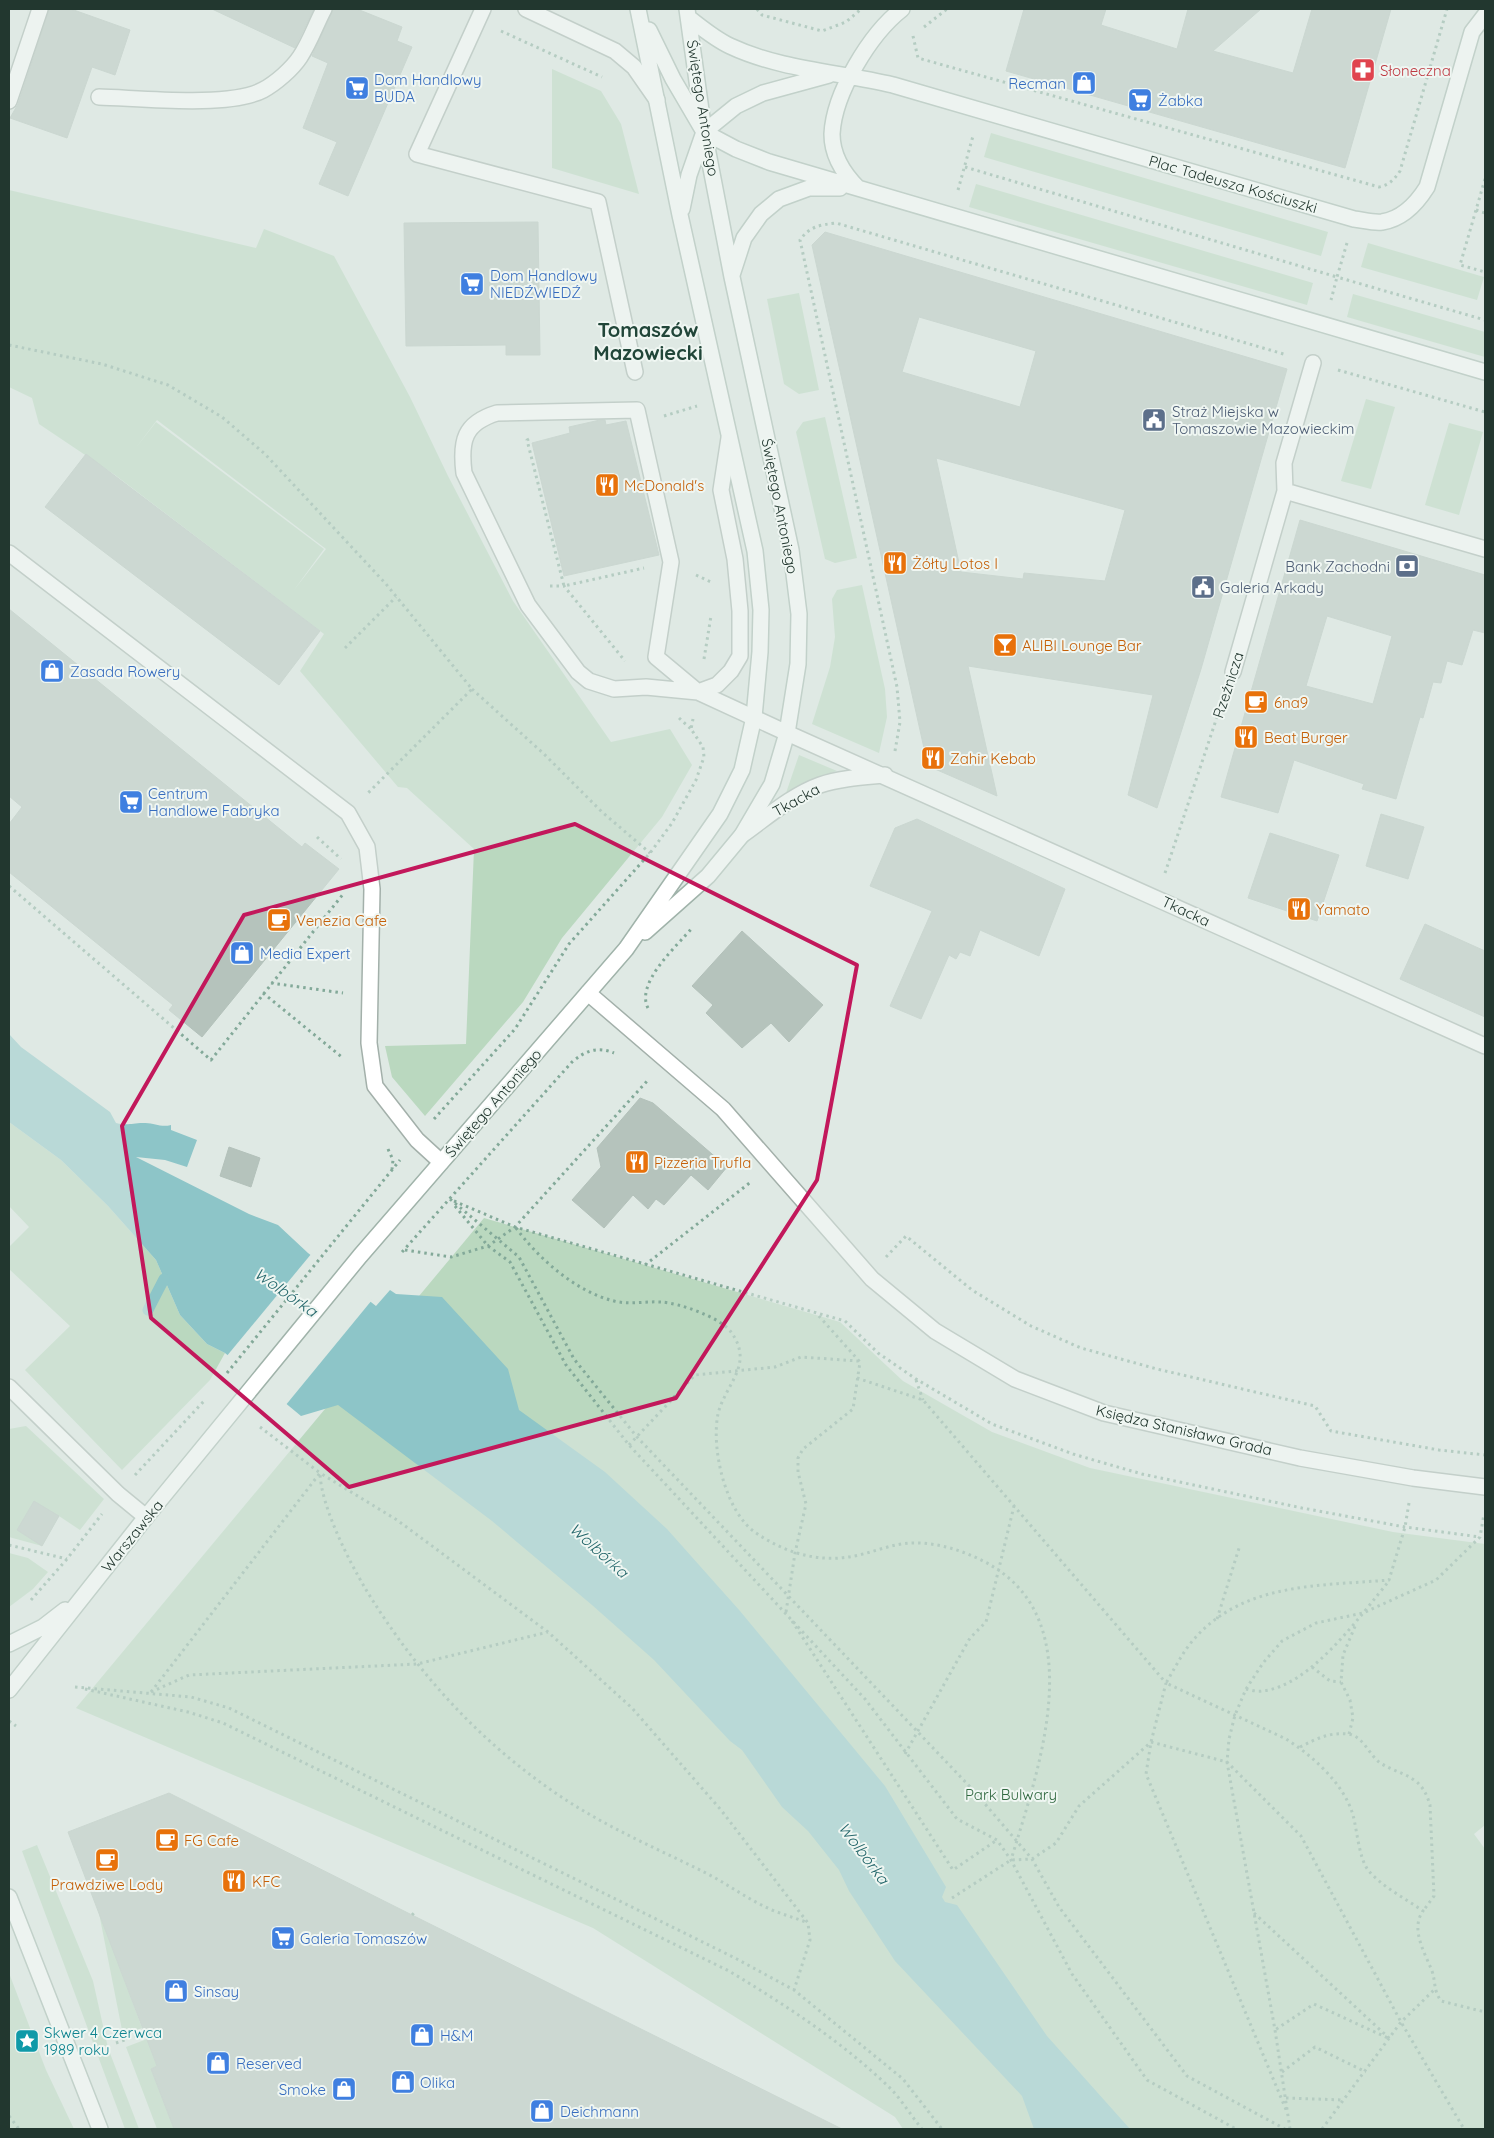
<svg xmlns="http://www.w3.org/2000/svg" width="1494" height="2138" viewBox="0 0 1494 2138" font-family="Quicksand,sans-serif">
  <style>
    .green { fill: #bad8bf; fill-rule: evenodd }
    .water { fill: #8dc5c8 }
    .pier { fill: #dfe9e4 }
    .lines { fill: none; stroke-linecap: round; stroke-linejoin: round }
    .stream { stroke: #8dc5c8; stroke-width: 11 }
    .building { fill: #b5c3bc; stroke: #b3c1ba; fill-rule: evenodd }
    .lane-casing { stroke: #a3b0aa; stroke-width: 18 }
    .street-casing { stroke: #a3b0aa; stroke-width: 18 }
    .secondary-casing { stroke: #a0b3aa; stroke-width: 18 }
    .path { stroke: #83a999; stroke-width: 3; stroke-dasharray: 2.5 4; stroke-linecap: butt }
    .lane { stroke: #fff; stroke-width: 15 }
    .street { stroke: #fff; stroke-width: 15 }
    .secondary { stroke: #fff; stroke-width: 15 }
    .marked { fill: none; stroke: #c2185b; stroke-width: 4; stroke-linejoin: round }
    .labels { text-anchor: middle; dominant-baseline: central; stroke-width: 4; stroke-linejoin: round; paint-order: stroke }
    .health-label { font-size: 15px; fill: #be3a42; stroke: #eff6f2; text-anchor: start }
    .shop-label { font-size: 15px; fill: #366cbe; stroke: #eff6f2; text-anchor: start }
    .street-label { font-size: 15px; fill: #22372f; stroke: #eff6f2 }
    .service-label { font-size: 15px; fill: #4e5e75; stroke: #eff6f2; text-anchor: start }
    .food-label { font-size: 15px; fill: #c56008; stroke: #eff6f2; text-anchor: start }
    .park-label { font-size: 15px; fill: #316941; stroke: #eff6f2 }
    .culture-label { font-size: 15px; fill: #0d838f; stroke: #eff6f2; text-anchor: start }
    .water-label { font-size: 16px; font-style: italic; fill: #24676b; stroke: #eff6f2 }
    .district-label { font-size: 20px; font-weight: bold; fill: #214639; stroke: #eff6f2 }
  </style>
  <rect width="100%" height="100%" fill="#dfe9e4"/>
  <path class="green" d="M552,69l49,22 20,33 18,70 -87,-26z
    M991,133l337,99 -7,24 -337,-99z
    M976,184l337,99 -6,22 -338,-98z
    M9,190l247,58 8,-19 70,27 76,141 38,79 65,125 98,141 59,-13 22,36 -30,52 -100,121 -39,64 -98,114 -33,-39 -7,-31 81,-2 8,-195 -67,-61 -9,-1 -98,-116 24,-37 -209,-159 -76,-51 -7,-26 -23,-11zM157,420l169,129 -32,41 30,-41 -168,-127 -21,27z
    M1368,243l116,34 -7,23 -116,-33z
    M799,293l20,97 -20,4 -15,-10 -17,-85z
    M1353,294l132,38v25l-138,-40z
    M1366,399l29,8 -24,82 -30,-8z
    M825,417l32,141 -22,5 -10,-4 -29,-127 7,-10z
    M1449,423l34,9 -24,83 -34,-10z
    M862,585l23,104 2,28 -8,36 -67,-29 18,-57 5,-30 -3,-38 5,-9z
    M799,755l38,16 -27,9 -24,13z
    M9,1122l52,38 47,46 48,54 24,55 27,29 18,9 -15,27 -88,90 -97,-100 45,-44 -61,-57v-22l20,-20 -20,-21z
    M484,1218l356,104 63,59 89,51 98,36 303,64 92,12v281l-11,9 11,15v280h-582l-8,-12 -302,-189 -517,-220z
    M26,1426l78,73 -24,31 -21,-14 -17,30 -33,-9v-108z
    M9,1553l19,5 20,14 -15,17 -24,18z
    M37,1845l56,136 15,67 31,81h-14l-103,-278z
    M98,1908l44,120 -19,7z
    M9,1973l37,97 28,59h-65z
    M147,2039l10,27 -6,3 23,60h-17l-31,-82z"/>
  <path class="water" d="M9,1034l12,13 89,65 6,11c13,3 15,0 27,0 11,-1 17,5 28,2v5l26,10 -10,27 -22,-7 -29,-3 113,57 29,11 30,28 68,53 14,-16 6,4 46,3 66,72 11,41 86,62 62,57 73,82 145,175 61,101 -4,10 3,5 12,3 90,131 83,93h-96l-12,-33 -127,-135 -46,-70 -10,-21 -31,-39 -26,-24 -40,-57 -12,-9 -76,-81 -62,-55 -100,-84 -154,-116 -37,11 -76,-63 -18,-9 -27,-29 -24,-55 -48,-54 -47,-46 -52,-38z"/>
  <path class="pier" d="M312,1253l60,47 -87,106 -59,-49z"/>
  <g class="lines">
    <path class="stream" d="M148,1310l16,-31"/>
  </g>
  <path class="building" d="M49,9h22l59,21 -15,45 -23,-8 -25,71 -57,-20 8,-14z
    M212,9h102l-19,39z
    M333,9h24l45,18 -5,14 15,6 -64,149 -29,-12 18,-42 -34,-14 25,-65 -16,-7z
    M1024,9h82l-5,16 76,24 11,-40h73l-48,42 80,22 19,-64h79l-46,159 -339,-97z
    M538,222l2,133h-34v-10l-100,1 -2,-123z
    M825,232l462,137 -86,300 -44,139 -29,-13 25,-100 -185,-29 29,130 -69,-30 -116,-521zM919,317l117,34 -16,56 -118,-35zM936,458l189,52 -20,71 -81,-8 -1,6 -62,-7z
    M600,420h5l1,5 20,-4 33,134 -95,21 -32,-133 38,-10 -1,-6z
    M86,454l234,177 -41,54 -234,-178z
    M1300,520l185,55v58l-12,-3 -11,35 -15,-4 -6,22 -8,-1 -10,36 -3,-1 -24,82 -34,-10 2,-5 -70,-24 -16,53 -57,-16zM1327,616l65,20 -19,68 -67,-18z
    M9,609l293,238 3,-4 34,26 -137,168 -33,-27 4,-5 -164,-133v-48l13,-17 -13,-11z
    M1381,814l43,13 -16,52 -42,-13z
    M917,819l148,70 -26,67 -59,-26 -10,26 -10,-4 -4,7 -7,-4 -28,64 -31,-13 42,-95 -62,-25 25,-58z
    M1270,833l69,22 -22,66 -69,-23z
    M1425,924l60,27v66l-85,-38z
    M742,931l81,74 -34,37 -18,-19 -29,25 -36,-35 7,-8 -21,-19z
    M640,1098l13,5 74,64 -19,23 -17,-15 -27,30 -8,-6 -8,10 -15,-14 -29,33 -32,-28 29,-33 -4,-19z
    M229,1147l31,11 -9,29 -31,-11z
    M34,1501l25,15 -17,30 -25,-16z
    M169,1793l243,122 430,214h-668l-23,-60 6,-3 -89,-234z"/>
  <g class="lines">
    <defs>
      <path id="lane" d="M483,9l-66,145 181,48 37,170
        M99,97c40,1 130,11 164,-7 13,-7 29,-21 37,-33 10,-15 16,-33 24,-48
        M9,101l31,-92
        M729,438l-8,52 14,69 5,52v45l-9,15 -14,14 -19,7 -42,-35 15,-95 -34,-152 -140,3c-33,10 -37,28 -33,60l64,132 50,67 11,9 25,8 32,-2 52,5 89,41
        M9,553l339,260 19,34 5,42 -3,154 6,43 42,54 24,22
        M9,1387l109,107 28,23"/>
      <path id="street" d="M526,9l89,42 19,16 23,33
        M1285,491l200,58
        M1233,672l52,-181 -1,-28 29,-100
        M787,733l698,313
        M742,835c24,-17 50,-40 78,-50 21,-7 43,-8 65,-10
        M588,993l135,116 149,170 63,52 80,48 89,34 196,45 113,20 72,9"/>
      <path id="secondary" d="M689,18c13,10 26,21 41,28 51,24 109,26 163,39l461,134c9,1 19,4 28,3 20,-3 35,-19 45,-35l45,-155 13,-17
        M649,30l24,49 31,53 32,17 33,13 716,210
        M858,188c-14,-14 -26,-33 -26,-54 2,-41 38,-100 70,-125
        M682,209l7,-34 15,-43 32,-26 27,-13 66,-18
        M732,275l12,-37 17,-24 18,-15 30,-11h31
        M645,932l63,-56 34,-41 30,-51 15,-51 11,-69 1,-50 -8,-64 -59,-273 -28,-145 -17,-123
        M9,1644l34,-17 22,-17
        M9,1690l137,-173 214,-261 266,-307 94,-135 22,-44 12,-53 6,-65 1,-42 -6,-59 -75,-336 -42,-206
        M9,1897l91,232"/>
    </defs>
    <use href="#lane" class="lane-casing"/>
    <use href="#street" class="street-casing"/>
    <use href="#secondary" class="secondary-casing"/>
    <path class="path" d="M757,9l5,6 60,16 24,-9 14,-12
      M924,27l23,-18
      M501,31l101,46
      M913,36l5,22 461,129c10,-2 15,-7 21,-16l47,-162
      M965,167l372,110 -6,23
      M1485,179l-25,86 25,7
      M958,190l15,-54
      M1476,210l9,3
      M1347,243l-10,34 148,43
      M9,345l93,19 66,21 54,32 43,37 121,130 86,105 -106,106
      M1338,370l147,42
      M664,416l33,-10
      M529,439l-2,1 37,146 80,-18
      M696,575l15,7
      M550,586h14l61,75
      M345,648l51,-51
      M704,659l7,-43
      M472,689l72,65 58,58 48,41
      M679,718l12,11
      M895,751l5,-29 -3,-35 -97,-447c10,-14 20,-15 36,-17l451,132
      M317,837l24,22
      M1165,873l59,-177
      M9,886l202,174 133,-167
      M271,983l72,10
      M263,993l80,65
      M648,1008c-13,-25 29,-62 44,-80
      M434,1119l81,-90 54,-85 81,-91 22,-30 24,-43 8,-23 -1,-10 -12,-18 2,-10
      M388,1149l5,11 -1,9
      M450,1199l69,58 55,102 63,78 337,354 58,68 27,48 128,169 98,53
      M454,1201l61,26 330,94 33,32 38,26 76,45 81,30 69,20 160,34 103,19 75,10
      M455,1206l33,40 22,16 56,103 63,80 236,254 92,120 40,21 14,20 61,114 75,106 89,49
      M516,1228c22,30 60,64 98,73 16,4 31,0 47,1 18,1 59,15 70,30 24,33 -6,52 -13,82 -7,34 7,98 38,119 31,21 66,31 103,22 17,-4 34,-11 51,-12 26,-1 52,7 75,19 109,57 53,208 26,298
      M405,1250l46,7 37,-11 27,-19 133,-147
      M402,1252l170,-190c13,-11 25,-16 42,-9
      M886,1257l20,-21 66,54 59,36 50,22 76,21 158,37 16,25 108,19 46,5
      M645,1265l107,-84
      M227,1373l173,-213
      M857,1378l66,22 243,283 -15,59 -5,32 141,338
      M916,1380l7,20
      M260,1427l60,46c1,33 28,86 45,115 51,84 116,156 198,210 45,30 95,51 143,75 23,12 43,27 66,37 12,5 24,8 36,13
      M629,1445l66,-70 80,-8 26,-10 57,4
      M135,1475l69,-74
      M1409,1503l-4,24 -16,53c-68,6 -144,2 -194,58 -12,13 -20,30 -29,45l120,56c27,17 58,45 67,76 4,15 6,43 15,55 14,17 37,28 55,41 -13,18 2,42 9,60 4,12 1,18 9,30l44,11
      M9,1545l58,14
      M31,1600l36,-41 35,-45
      M786,1612l9,-59 11,-49 -8,-32v-14l5,-9 50,-40 7,-47 -42,-47
      M1217,1619l23,-74
      M792,1621l161,249 44,-30
      M1312,1667l18,14 11,1
      M75,1687l116,10 38,11 506,250 59,32 109,89 39,50
      M85,1689l103,23 35,11 506,248c58,35 115,72 163,119 11,12 20,27 30,39
      M1246,1689c5,1 11,3 16,2 48,-4 98,-75 127,-110
      M151,1692l169,-219 77,47 151,112 84,76 89,102 87,113 2,17 -16,50
      M151,1692l38,-17 228,-11 131,-32
      M9,1721l7,5
      M1349,1734l4,-16 -3,-18 -9,-18 2,-27 13,-31
      M1151,1742l76,20 74,74 100,186 63,107
      M1300,1747c16,-8 29,-15 48,-13 15,2 20,19 31,28 11,8 24,10 35,18 9,6 13,15 16,25l4,91 -11,15
      M905,1754l65,-116 16,-16 28,-116
      M952,1898l59,-38 21,-1 24,-16 23,-37 71,-63
      M1254,1913l136,126 -76,-35 -39,26
      M412,1915l4,-4
      M116,2043l28,-10
      M1282,2072l33,-25 51,25
      M1286,2098l58,2
      M9,2116l10,13
      M1290,2129l-15,-99 -48,-268 2,-23 6,-24 11,-26 17,-26 19,-22 34,-18 47,-10 73,-33 44,-43 4,-23
      M1322,2129l79,-107 33,-32"/>
    <use href="#lane" class="lane"/>
    <use href="#street" class="street"/>
    <use href="#secondary" class="secondary"/>
  </g>
  <path d="M0 0H1494V2138H0ZM575,824l282,141 -40,215 -141,218 -327,89 -198,-169 -29,-192 122,-211z" fill="#dfe9e4" fill-opacity=".55" fill-rule="evenodd"/>
  <path class="marked" d="M575,824l282,141 -40,215 -141,218 -327,89 -198,-169 -29,-192 122,-211z"/>
  <defs>
    <symbol id="pharmacy-square" viewBox="-11 -11 22 22"><rect x="-9" y="-9" width="18" height="18" rx="4" fill="#e0444e" stroke="#eff6f2"/><path d="M-2-6h4v4h4v4h-4v4h-4v-4h-4v-4h4Z" fill="#fff"/></symbol>
    <symbol id="shop-square" viewBox="-11 -11 22 22"><rect x="-9" y="-9" width="18" height="18" rx="4" fill="#3f7fe0" stroke="#eff6f2"/><path d="M-5-2.5h2.3a2.7 3.5 0 0 1 5.4 0H5L5.5 6h-11ZM-1.5-2.5h3a1.5 2.3 0 0 0-3 0Z" fill="#fff"/></symbol>
    <symbol id="supermarket-square" viewBox="-11 -11 22 22"><rect x="-9" y="-9" width="18" height="18" rx="4" fill="#3f7fe0" stroke="#eff6f2"/><path d="M-6-5.5h2.5l.6 2H6L4.5 2H-2.5L-4.4-4H-6ZM-1.5 3.2a1.3 1.3 0 1 0 .1 0ZM3 3.2a1.3 1.3 0 1 0 .1 0Z" fill="#fff"/></symbol>
    <symbol id="civic-square" viewBox="-11 -11 22 22"><rect x="-9" y="-9" width="18" height="18" rx="4" fill="#5c6f8a" stroke="#eff6f2"/><path d="M-.6-6.5H3V-4.5H.6V-3L4-1V1h2V6H-6V1h2V-1L-.6-3ZM-1.2 2.5V6h2.4V2.5Z" fill="#fff"/></symbol>
    <symbol id="restaurant-square" viewBox="-11 -11 22 22"><rect x="-9" y="-9" width="18" height="18" rx="4" fill="#e8710a" stroke="#eff6f2"/><path d="M-5-6h1v4h1v-4h1v4h1v-4h1v5L-1.5 .5V6h-2V.5L-5-1ZM5-6V6H3V1.5H1.5Q1.5-4 5-6Z" fill="#fff"/></symbol>
    <symbol id="bank-square" viewBox="-11 -11 22 22"><rect x="-9" y="-9" width="18" height="18" rx="4" fill="#5c6f8a" stroke="#eff6f2"/><path d="M-6-4H6V4H-6ZM0-2.3a2.3 2.3 0 1 0 0 4.6a2.3 2.3 0 1 0 0-4.6Z" fill="#fff"/></symbol>
    <symbol id="bar-square" viewBox="-11 -11 22 22"><rect x="-9" y="-9" width="18" height="18" rx="4" fill="#e8710a" stroke="#eff6f2"/><path d="M-6-5H6L.8 .8V4.5H3.5V6h-7V4.5H-.8V.8Z" fill="#fff"/></symbol>
    <symbol id="cafe-square" viewBox="-11 -11 22 22"><rect x="-9" y="-9" width="18" height="18" rx="4" fill="#e8710a" stroke="#eff6f2"/><path d="M-5.5-4.5H6V0H3Q3 3.5 0 3.5H-2.5Q-5.5 3.5-5.5 0ZM3-3.2v2h1.7v-2ZM-6 4.5H4V6H-6Z" fill="#fff"/></symbol>
    <symbol id="sight-square" viewBox="-11 -11 22 22"><rect x="-9" y="-9" width="18" height="18" rx="4" fill="#0f9aa8" stroke="#eff6f2"/><path d="M0-6L1.8-2.2L6-1.7L2.9 1.2L3.7 5.4L0 3.3L-3.7 5.4L-2.9 1.2L-6-1.7L-1.8-2.2Z" fill="#fff"/></symbol>
  </defs>
  <g fill-rule="evenodd">
    <use href="#pharmacy-square" x="1349" y="56" width="28" height="28"/>
    <use href="#shop-square" x="1070" y="69" width="28" height="28"/>
    <use href="#supermarket-square" x="343" y="74" width="28" height="28"/>
    <use href="#supermarket-square" x="1126" y="86" width="28" height="28"/>
    <use href="#supermarket-square" x="458" y="270" width="28" height="28"/>
    <use href="#civic-square" x="1140" y="406" width="28" height="28"/>
    <use href="#restaurant-square" x="593" y="471" width="28" height="28"/>
    <use href="#restaurant-square" x="881" y="549" width="28" height="28"/>
    <use href="#bank-square" x="1393" y="552" width="28" height="28"/>
    <use href="#civic-square" x="1189" y="573" width="28" height="28"/>
    <use href="#bar-square" x="991" y="631" width="28" height="28"/>
    <use href="#shop-square" x="38" y="657" width="28" height="28"/>
    <use href="#cafe-square" x="1242" y="688" width="28" height="28"/>
    <use href="#restaurant-square" x="1232" y="723" width="28" height="28"/>
    <use href="#restaurant-square" x="919" y="744" width="28" height="28"/>
    <use href="#supermarket-square" x="117" y="788" width="28" height="28"/>
    <use href="#restaurant-square" x="1285" y="895" width="28" height="28"/>
    <use href="#cafe-square" x="265" y="906" width="28" height="28"/>
    <use href="#shop-square" x="228" y="939" width="28" height="28"/>
    <use href="#restaurant-square" x="623" y="1148" width="28" height="28"/>
    <use href="#cafe-square" x="153" y="1826" width="28" height="28"/>
    <use href="#cafe-square" x="93" y="1846" width="28" height="28"/>
    <use href="#restaurant-square" x="220" y="1867" width="28" height="28"/>
    <use href="#supermarket-square" x="269" y="1924" width="28" height="28"/>
    <use href="#shop-square" x="162" y="1977" width="28" height="28"/>
    <use href="#shop-square" x="408" y="2021" width="28" height="28"/>
    <use href="#sight-square" x="13" y="2027" width="28" height="28"/>
    <use href="#shop-square" x="204" y="2049" width="28" height="28"/>
    <use href="#shop-square" x="389" y="2068" width="28" height="28"/>
    <use href="#shop-square" x="330" y="2075" width="28" height="28"/>
    <use href="#shop-square" x="528" y="2097" width="28" height="28"/>
  </g>
  <g class="labels">
    <g class="health-label">
      <text x="1380" y="70">Słoneczna</text>
    </g>
    <g class="shop-label">
      <text x="374" y="79">Dom Handlowy<tspan x="374" dy="17">BUDA</tspan></text>
      <text x="1066" y="83" text-anchor="end">Recman</text>
      <text x="1158" y="100">Żabka</text>
      <text x="490" y="275">Dom Handlowy<tspan x="490" dy="17">NIEDŹWIEDŹ</tspan></text>
      <text x="70" y="671">Zasada Rowery</text>
      <text x="148" y="793">Centrum<tspan x="148" dy="17">Handlowe Fabryka</tspan></text>
      <text x="260" y="953">Media Expert</text>
      <text x="300" y="1938">Galeria Tomaszów</text>
      <text x="194" y="1991">Sinsay</text>
      <text x="440" y="2035">H&amp;M</text>
      <text x="236" y="2063">Reserved</text>
      <text x="420" y="2082">Olika</text>
      <text x="326" y="2089" text-anchor="end">Smoke</text>
      <text x="560" y="2111">Deichmann</text>
    </g>
    <g class="street-label">
      <text transform="translate(703 108) rotate(81)">Świętego Antoniego</text>
      <text transform="translate(1233 184) rotate(16)">Plac Tadeusza Kościuszki</text>
      <text transform="translate(780 506) rotate(79)">Świętego Antoniego</text>
      <text transform="translate(1228 685) rotate(-72)">Rzeźnicza</text>
      <text transform="translate(796 800) rotate(-29)">Tkacka</text>
      <text transform="translate(1186 911) rotate(25)">Tkacka</text>
      <text transform="translate(493 1103) rotate(-49)">Świętego Antoniego</text>
      <text transform="translate(1184 1430) rotate(13)">Księdza Stanisława Grada</text>
      <text transform="translate(132 1536) rotate(-51)">Warszawska</text>
    </g>
    <g class="service-label">
      <text x="1172" y="411">Straż Miejska w<tspan x="1172" dy="17">Tomaszowie Mazowieckim</tspan></text>
      <text x="1390" y="566" text-anchor="end">Bank Zachodni</text>
      <text x="1220" y="587">Galeria Arkady</text>
    </g>
    <g class="food-label">
      <text x="624" y="485">McDonald's</text>
      <text x="912" y="563">Żółty Lotos I</text>
      <text x="1022" y="645">ALIBI Lounge Bar</text>
      <text x="1274" y="702">6na9</text>
      <text x="1264" y="737">Beat Burger</text>
      <text x="950" y="758">Zahir Kebab</text>
      <text x="1316" y="909">Yamato</text>
      <text x="296" y="920">Venezia Cafe</text>
      <text x="654" y="1162">Pizzeria Trufla</text>
      <text x="184" y="1840">FG Cafe</text>
      <text x="252" y="1881">KFC</text>
      <text x="107" y="1884" text-anchor="middle">Prawdziwe Lody</text>
    </g>
    <g class="park-label">
      <text x="1011" y="1794">Park Bulwary</text>
    </g>
    <g class="culture-label">
      <text x="44" y="2032">Skwer 4 Czerwca<tspan x="44" dy="17">1989 roku</tspan></text>
    </g>
    <g class="water-label">
      <text transform="translate(286 1292) rotate(35)">Wolbórka</text>
      <text transform="translate(599 1550) rotate(42)">Wolbórka</text>
      <text transform="translate(864 1853) rotate(53)">Wolbórka</text>
    </g>
    <g class="district-label">
      <text x="648" y="329">Tomaszów<tspan x="648" dy="23">Mazowiecki</tspan></text>
    </g>
  </g>
  <rect width="1494" height="2138" fill="none" stroke="#22372f" stroke-width="20"/>
</svg>
